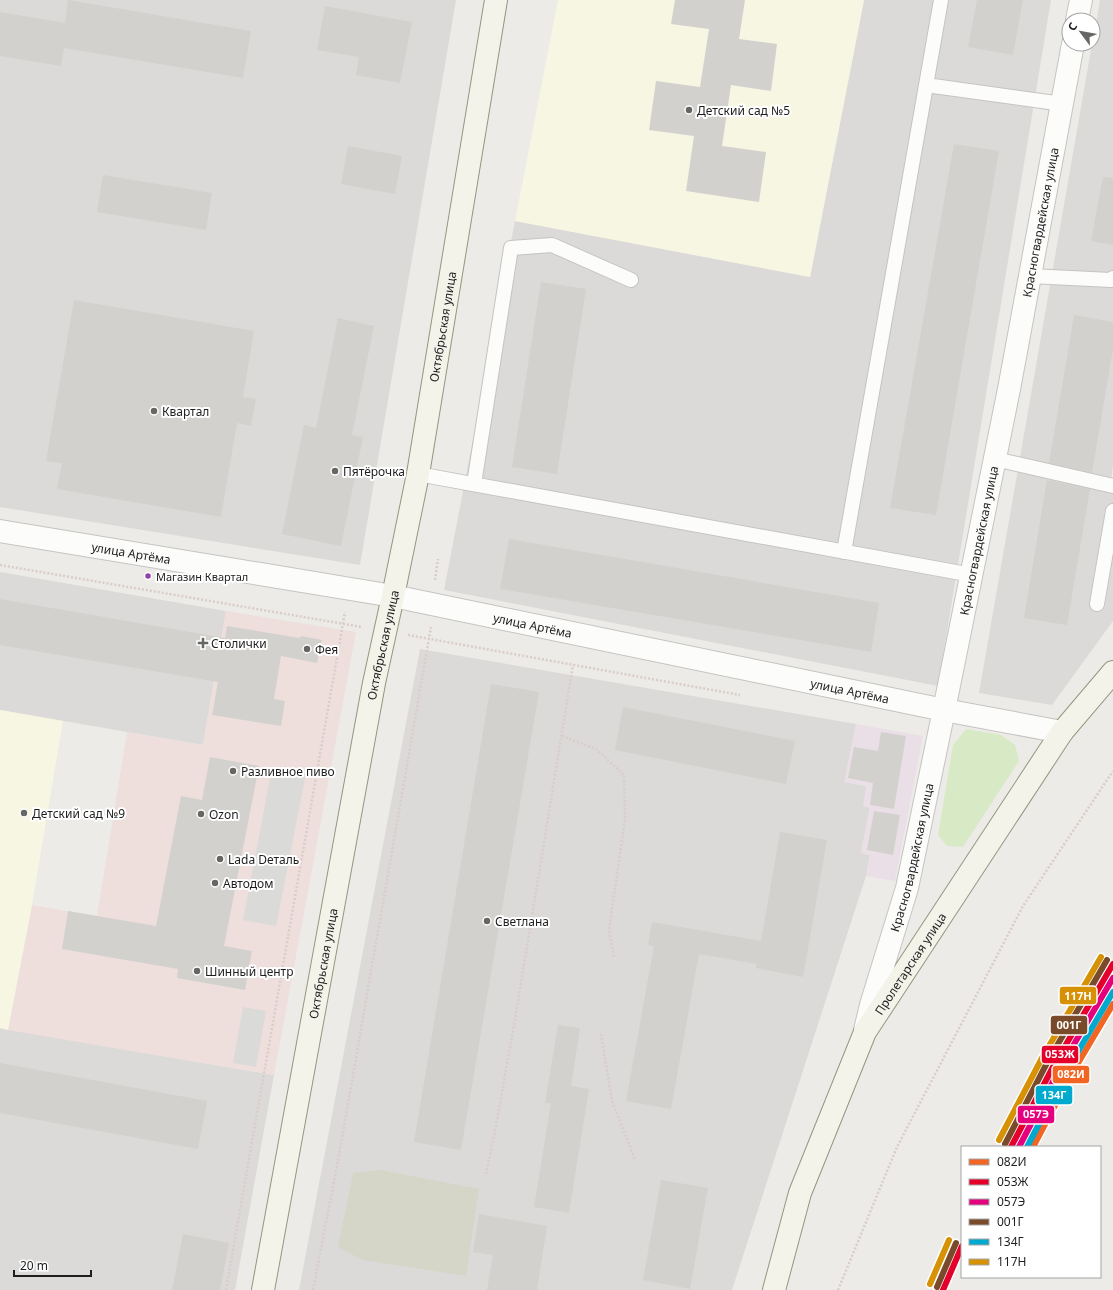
<svg xmlns="http://www.w3.org/2000/svg" width="1113" height="1290" viewBox="0 0 1113 1290" font-family="'Noto Sans',sans-serif">
  <style>
    .residential { fill: #dbdad8 }
    .commercial { fill: #eedfdc }
    .industrial { fill: #eadfe6 }
    .education { fill: #f6f6e2 }
    .religious { fill: #dadad8 }
    .construction { fill: #d6d6c8 }
    .grass { fill: #d8eac5 }
    .building { fill: #d3d1ce }
    .lines { fill: none; stroke-linecap: round; stroke-linejoin: round }
    .lane-casing { stroke: #c5c4c3; stroke-width: 16 }
    .street-casing { stroke: #c5c4c3; stroke-width: 24 }
    .secondary-casing { stroke: #94967e; stroke-width: 24 }
    .path { stroke: #daccca; stroke-width: 2.5; stroke-dasharray: 2 2; stroke-linecap: butt }
    .lane { stroke: #fcfcfb; stroke-width: 14 }
    .street { stroke: #fcfcfb; stroke-width: 22 }
    .secondary { stroke: #f3f3ea; stroke-width: 22 }
    .rail-1-casing { stroke: #fff; stroke-width: 9 }
    .rail-2-casing { stroke: #fff; stroke-width: 9 }
    .rail-3-casing { stroke: #fff; stroke-width: 9 }
    .rail-4-casing { stroke: #fff; stroke-width: 9 }
    .rail-5-casing { stroke: #fff; stroke-width: 9 }
    .rail-6-casing { stroke: #fff; stroke-width: 9 }
    .rail-1 { stroke: #f26522; stroke-width: 6 }
    .rail-2 { stroke: #e4002b; stroke-width: 6 }
    .rail-3 { stroke: #e5007d; stroke-width: 6 }
    .rail-4 { stroke: #7a4b2a; stroke-width: 6 }
    .rail-5 { stroke: #00a9ce; stroke-width: 6 }
    .rail-6 { stroke: #d69204; stroke-width: 6 }
    .poi-dot { fill: #666664; stroke: #fff; stroke-width: 1.5 }
    .bus-dot { fill: #8e44ad; stroke: #fff; stroke-width: 1.5 }
    .labels { text-anchor: middle; dominant-baseline: central; stroke-width: 4; stroke-linejoin: round; paint-order: stroke }
    .bus-label { font-size: 11px; fill: #1e1e1e; stroke: #fff; text-anchor: start }
    .poi-label { font-size: 12px; fill: #1e1e1e; stroke: #fff; text-anchor: start }
    .street-label { font-size: 12px; fill: #1e1e1e; stroke: #fff }
    .line-badge { stroke: #fff; stroke-width: 1.5 }
    .badge-label { font-size: 11px; text-anchor: middle; font-weight: bold; fill: #fff }
  </style>
  <rect width="100%" height="100%" fill="#ecebe7"/>
  <path class="residential" d="M0,0h456l-96,565 -360,-58z
    M864,0h187l-113,686 -494,-96 71,-369 295,56z
    M1100,0h13v465l-2,15 2,1v140l-61,84 -73,-12 113,-649h1z
    M0,572l226,39 -23,134 -203,-35z
    M420,649l436,75 -11,58 21,4 4,21 -9,46 9,2 -4,21 -134,414h-433z
    M0,1028l274,47 -39,215h-235z"/>
  <path class="commercial" d="M226,611l130,21 -82,443 -266,-45 24,-125 65,11 30,-184 76,13z"/>
  <path class="industrial" d="M856,724l67,12 -28,145 -29,-5 4,-21 -9,-2 9,-45 -7,-2 3,-20 -22,-4z"/>
  <path class="education" d="M558,0h306l-54,277 -295,-56z
    M0,710l63,11 -31,184 -24,125 -8,-2z"/>
  <path class="religious" d="M272,768l34,6 -30,152 -33,-6z
    M243,1007l23,4 -10,56 -23,-4z"/>
  <path class="construction" d="M381,1170l98,19 -13,87 -104,-16 -24,-13 15,-74z"/>
  <path class="grass" d="M966,729l35,6 14,10 4,16 -56,86 -16,-1 -9,-11 15,-90z"/>
  <path class="building" d="M68,0l183,31 -8,47 -179,-30 -3,18 -61,-10v-44l65,11z
    M675,0h70l-6,39 38,5 -6,47 -40,-6 -9,61 44,6 -7,50 -73,-11 8,-55 -45,-6 7,-49 44,6 9,-58 -38,-5z
    M977,0h46l-10,55 -45,-8z
    M325,6l87,16 -12,61 -44,-8 3,-18 -42,-7z
    M954,144l45,7 -63,364 -46,-7z
    M348,146l54,10 -7,38 -54,-10z
    M103,175l109,18 -6,37 -109,-18z
    M1103,177l10,1v67l-22,-4z
    M541,282l45,7 -29,185 -45,-7z
    M74,300l180,31 -11,66 13,2 -5,27 -14,-3 -16,94 -164,-28 5,-26 -16,-2z
    M1074,315l39,7v27l-21,124 -43,-10z
    M338,318l36,8 -22,109 11,2 -22,109 -59,-12 22,-109 12,3z
    M1047,480l43,9 -23,136 -43,-7z
    M509,539l370,64 -8,49 -371,-63z
    M0,599l225,39 2,-12 73,12 1,-2 21,4 -5,23 -36,-7 -7,43 11,2 -4,25 -69,-11 6,-33 -218,-37z
    M491,684l48,8 -78,458 -47,-8z
    M623,707l172,34 -9,43 -171,-34z
    M881,732l25,4 -12,73 -24,-4 3,-22 -25,-5 6,-31 24,4z
    M210,757l49,9 -35,180 28,5 -7,39 -68,-12 1,-9 -116,-20 6,-38 88,15 25,-130 21,4z
    M874,811l26,4 -7,40 -26,-5z
    M780,832l47,8 -24,137 -47,-9 1,-4 -58,-10 -28,155 -45,-8 28,-155 -6,-1 4,-23 109,19z
    M558,1025l22,3 -9,58 18,3 -20,124 -35,-6 17,-104h-6z
    M0,1063l207,38 -9,48 -198,-36z
    M661,1180l47,8 -18,101 -47,-9z
    M479,1214l68,12 -10,64h-50l6,-35 -20,-3z
    M183,1234l46,9 -9,47h-48z"/>
  <g class="lines">
    <defs>
      <path id="lane" d="M926,85l137,19
        M1030,276l81,4 2,-2
        M995,459l118,27
        M418,474l554,101
        M474,484l37,-236 41,-3 79,35
        M844,552l97,-552
        M1097,604l16,-93"/>
      <g id="street">
        <path d="M1077,20l4,-20"/>
        <path id="s1" d="M0,531l393,65 551,114 118,22"/>
        <path id="s2" d="M865,1030l6,-25 36,-117 37,-178 65,-321 64,-345"/>
      </g>
      <g id="secondary">
        <path id="s3" d="M263,1290l111,-607 19,-87 25,-122 78,-474"/>
        <path id="s4" d="M774,1290l26,-97 65,-161 197,-300 51,-60"/>
      </g>
    </defs>
    <use href="#lane" class="lane-casing"/>
    <use href="#street" class="street-casing"/>
    <use href="#secondary" class="secondary-casing"/>
    <path class="path" d="M0,565l362,62
      M435,580l3,-21
      M408,635l332,60
      M562,736l34,13 28,26 1,44 -16,111 5,27
      M601,1034l11,67 23,59
      M486,1174l9,-43 21,-117 57,-349
      M226,1290l119,-678
      M313,1290l27,-140 91,-523
      M838,1290l59,-143 126,-241 90,-135"/>
    <use href="#lane" class="lane"/>
    <use href="#street" class="street"/>
    <use href="#secondary" class="secondary"/>
    <defs>
      <path id="rail-1" d="M1033,1147l38,-72 42,-71"/>
      <path id="rail-2" d="M1011,1147l43,-82 59,-101
        M943,1290l19,-44"/>
      <path id="rail-3" d="M1019,1147l41,-79 53,-90"/>
      <path id="rail-4" d="M1005,1144l43,-83 59,-101
        M937,1287l19,-44"/>
      <path id="rail-5" d="M1027,1147l39,-75 47,-80"/>
      <path id="rail-6" d="M999,1140l43,-82 59,-101
        M930,1284l19,-44"/>
    </defs>
    <use href="#rail-1" class="rail-1-casing"/>
    <use href="#rail-2" class="rail-2-casing"/>
    <use href="#rail-3" class="rail-3-casing"/>
    <use href="#rail-4" class="rail-4-casing"/>
    <use href="#rail-5" class="rail-5-casing"/>
    <use href="#rail-6" class="rail-6-casing"/>
    <use href="#rail-1" class="rail-1"/>
    <use href="#rail-2" class="rail-2"/>
    <use href="#rail-3" class="rail-3"/>
    <use href="#rail-4" class="rail-4"/>
    <use href="#rail-5" class="rail-5"/>
    <use href="#rail-6" class="rail-6"/>
  </g>
  <g class="poi-dot">
    <circle cx="689" cy="110" r="4"/>
    <circle cx="154" cy="411" r="4"/>
    <circle cx="335" cy="471" r="4"/>
    <path d="M201 637h4v4h4v4h-4v4h-4v-4h-4v-4h4z"/>
    <circle cx="307" cy="649" r="4"/>
    <circle cx="233" cy="771" r="4"/>
    <circle cx="24" cy="813" r="4"/>
    <circle cx="201" cy="814" r="4"/>
    <circle cx="220" cy="859" r="4"/>
    <circle cx="215" cy="883" r="4"/>
    <circle cx="487" cy="921" r="4"/>
    <circle cx="197" cy="971" r="4"/>
  </g>
  <circle class="bus-dot" cx="148" cy="576" r="3.5"/>
  <g class="labels">
    <g class="bus-label">
      <text x="156" y="576">Магазин Квартал</text>
    </g>
    <g class="poi-label">
      <text x="697" y="110">Детский сад №5</text>
      <text x="162" y="411">Квартал</text>
      <text x="343" y="471">Пятёрочка</text>
      <text x="211" y="643">Столички</text>
      <text x="315" y="649">Фея</text>
      <text x="241" y="771">Разливное пиво</text>
      <text x="32" y="813">Детский сад №9</text>
      <text x="209" y="814">Ozon</text>
      <text x="228" y="859">Lada Dеталь</text>
      <text x="223" y="883">Автодом</text>
      <text x="495" y="921">Светлана</text>
      <text x="205" y="971">Шинный центр</text>
    </g>
    <g class="street-label">
      <text stroke="none"><textPath href="#s2" startOffset="827">Красногвардейская улица</textPath></text>
      <text stroke="none"><textPath href="#s3" startOffset="980">Октябрьская улица</textPath></text>
      <text stroke="none"><textPath href="#s2" startOffset="503">Красногвардейская улица</textPath></text>
      <text stroke="none"><textPath href="#s1" startOffset="133">улица Артёма</textPath></text>
      <text stroke="none"><textPath href="#s1" startOffset="541">улица Артёма</textPath></text>
      <text stroke="none"><textPath href="#s3" startOffset="656">Октябрьская улица</textPath></text>
      <text stroke="none"><textPath href="#s1" startOffset="865">улица Артёма</textPath></text>
      <text stroke="none"><textPath href="#s2" startOffset="179">Красногвардейская улица</textPath></text>
      <text stroke="none"><textPath href="#s3" startOffset="332">Октябрьская улица</textPath></text>
      <text stroke="none"><textPath href="#s4" startOffset="356">Пролетарская улица</textPath></text>
    </g>
  </g>
  <g class="line-badge">
    <rect x="1059" y="986" width="38" height="19" rx="4" fill="#d69204"/>
    <rect x="1050" y="1015" width="38" height="20" rx="4" fill="#7a4b2a"/>
    <rect x="1041" y="1045" width="38" height="19" rx="4" fill="#e4002b"/>
    <rect x="1052" y="1065" width="38" height="19" rx="4" fill="#f26522"/>
    <rect x="1035" y="1085" width="38" height="20" rx="4" fill="#00a9ce"/>
    <rect x="1017" y="1105" width="38" height="19" rx="4" fill="#e5007d"/>
  </g>
  <g class="badge-label">
    <text x="1078" y="1000">117Н</text>
    <text x="1069" y="1029">001Г</text>
    <text x="1060" y="1058">053Ж</text>
    <text x="1071" y="1078">082И</text>
    <text x="1054" y="1099">134Г</text>
    <text x="1036" y="1118">057Э</text>
  </g>
  <rect x="961" y="1146" width="140" height="132" fill="#ffffff" stroke="#a5a5a5"/>
  <rect x="969" y="1159" width="20" height="6" fill="#f26522" stroke="#a5a5a5"/>
  <text x="997" y="1166" font-size="12" fill="#1e1e1e">082И</text>
  <rect x="969" y="1179" width="20" height="6" fill="#e4002b" stroke="#a5a5a5"/>
  <text x="997" y="1186" font-size="12" fill="#1e1e1e">053Ж</text>
  <rect x="969" y="1199" width="20" height="6" fill="#e5007d" stroke="#a5a5a5"/>
  <text x="997" y="1206" font-size="12" fill="#1e1e1e">057Э</text>
  <rect x="969" y="1219" width="20" height="6" fill="#7a4b2a" stroke="#a5a5a5"/>
  <text x="997" y="1226" font-size="12" fill="#1e1e1e">001Г</text>
  <rect x="969" y="1239" width="20" height="6" fill="#00a9ce" stroke="#a5a5a5"/>
  <text x="997" y="1246" font-size="12" fill="#1e1e1e">134Г</text>
  <rect x="969" y="1259" width="20" height="6" fill="#d69204" stroke="#a5a5a5"/>
  <text x="997" y="1266" font-size="12" fill="#1e1e1e">117Н</text>
  <g transform="translate(1081 32) rotate(302)"><circle r="19" fill="#ffffff" stroke="#a5a5a5"/>
  <path d="M0-3L7 15L0 10L-7 15Z" fill="#666664"/>
  <text y="-6" font-size="11" font-weight="bold" text-anchor="middle" fill="#1e1e1e">С</text>
  </g>
  <path d="M14 1270v6h77v-6" fill="none" stroke="#1e1e1e" stroke-width="2"/>
  <text x="20" y="1270" font-size="12" fill="#1e1e1e" stroke="#ffffff" stroke-width="3" paint-order="stroke">20 m</text>
</svg>
